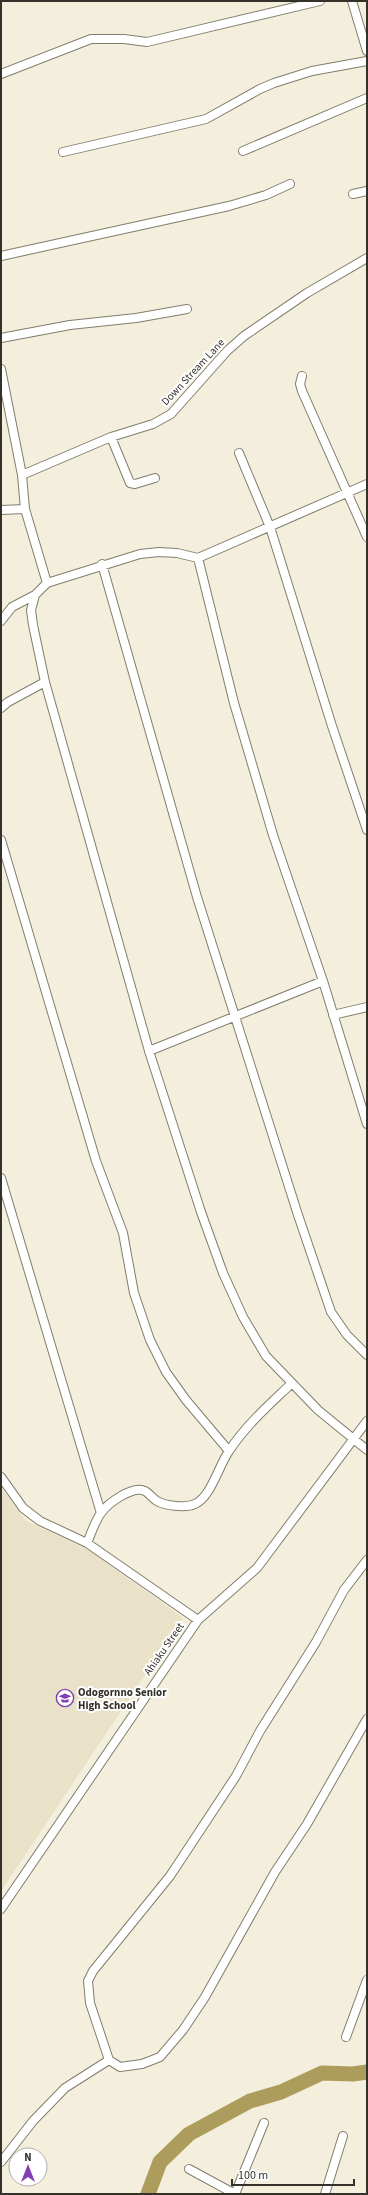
<svg xmlns="http://www.w3.org/2000/svg" width="368" height="2195" viewBox="0 0 368 2195" font-family="'Source Sans 3',sans-serif">
  <style>
    .built { fill: #e9e2c9 }
    .lines { fill: none; stroke-linecap: round; stroke-linejoin: round }
    .river { stroke: #ad9d5c; stroke-width: 15 }
    .minor-casing { stroke: #827d6c; stroke-width: 10 }
    .minor { stroke: #fff; stroke-width: 8 }
    .labels { text-anchor: middle; dominant-baseline: central; stroke-width: 4; stroke-linejoin: round; paint-order: stroke }
    .street-label { font-size: 11px; fill: #33312a; stroke: #fff }
    .poi-label { font-size: 11px; font-weight: bold; fill: #33312a; stroke: #fff; text-anchor: start }
  </style>
  <rect width="100%" height="100%" fill="#f3efdc"/>
  <path class="built" d="M1,1488l25,33 63,29 94,68 -182,273z"/>
  <g class="lines">
    <path class="river" d="M148,2194l12,-32 29,-28 61,-33 31,-9 41,-19 31,1 14,-2"/>
    <defs>
      <path id="minor" d="M352,1l15,50
        M1,74l90,-35h33l23,3 173,-41
        M243,151l124,-53
        M63,152l143,-33 54,-30 14,-6 38,-12 55,-10
        M353,194l14,-3
        M1,256l228,-50 37,-11 24,-11
        M1,338l69,-13 66,-7 51,-9
        M1,369l21,106 3,34 22,74
        M302,376l-2,8 2,7 65,146
        M111,437l19,46 5,1 20,-6
        M239,453l31,74 62,199 35,104
        M22,475l89,-38 42,-13 18,-10 56,-63 17,-15 63,-43 60,-35
        M367,484l-169,74 -21,-5 -18,-1 -19,2 -93,29 -12,12 -4,15 2,15 12,57 104,369 52,161 22,61 20,44 23,39 52,54 49,40
        M1,510l24,-1
        M198,558l36,145 39,132 50,146 44,143
        M102,564l95,333 101,318 33,97 16,23 20,20
        M1,621l11,-14 23,-12
        M1,708l7,-6 37,-20
        M1,840l95,321 27,72 11,60 16,47 16,32 20,28 43,51
        M333,1015l34,-8
        M149,1051l174,-70
        M1,1178l100,335
        M1,1477l22,31 17,13 47,22 111,77
        M87,1543c4,-9 8,-22 14,-30 7,-10 32,-28 44,-22 4,2 7,7 12,10 8,5 29,7 38,3 16,-7 24,-39 34,-53 17,-26 40,-46 62,-67
        M367,1560l-23,30 -28,52 -56,89 -24,45 -66,100 -77,95 -5,10 2,22 19,57 11,7 22,-3 18,-7 23,-27 22,-33 70,-125 32,-48 60,-105
        M1,1909l197,-289 59,-52 110,-147
        M346,2037l21,-57
        M1,2162l32,-41 32,-33 44,-28
        M189,2169l46,25
        M235,2194l29,-71
        M325,2194l18,-58"/>
    </defs>
    <use href="#minor" class="minor-casing"/>
    <use href="#minor" class="minor"/>
  </g>
  <defs>
    <symbol id="school-ring" viewBox="-11 -11 22 22"><circle r="9.5" fill="#fff" stroke="#813fb3" stroke-width="1.5"/><path d="M0-5L7-2L0 1L-7-2ZM-4 1L0 2.5L4 1V4Q0 6-4 4Z" fill="#813fb3"/></symbol>
  </defs>
  <g fill-rule="evenodd">
    <use href="#school-ring" x="55" y="1688" width="20" height="20"/>
  </g>
  <g class="labels">
    <g class="street-label">
      <text transform="translate(193 372) rotate(-47)">Down Stream Lane</text>
      <text transform="translate(164 1649) rotate(-55)">Ahiaku Street</text>
    </g>
    <g class="poi-label">
      <text x="78" y="1692">Odogornno Senior<tspan x="78" dy="13">High School</tspan></text>
    </g>
  </g>
  <rect width="368" height="2195" fill="none" stroke="#33312a" stroke-width="4"/>
  <g transform="translate(28 2167)"><circle r="19" fill="#ffffff" stroke="#adadaa"/>
  <path d="M0-3L7 15L0 10L-7 15Z" fill="#813fb3"/>
  <text y="-6" font-size="11" font-weight="bold" text-anchor="middle" fill="#33312a">N</text>
  </g>
  <path d="M232 2179v6h122v-6" fill="none" stroke="#33312a" stroke-width="2"/>
  <text x="238" y="2179" font-size="12" fill="#33312a" stroke="#ffffff" stroke-width="3" paint-order="stroke">100 m</text>
</svg>
